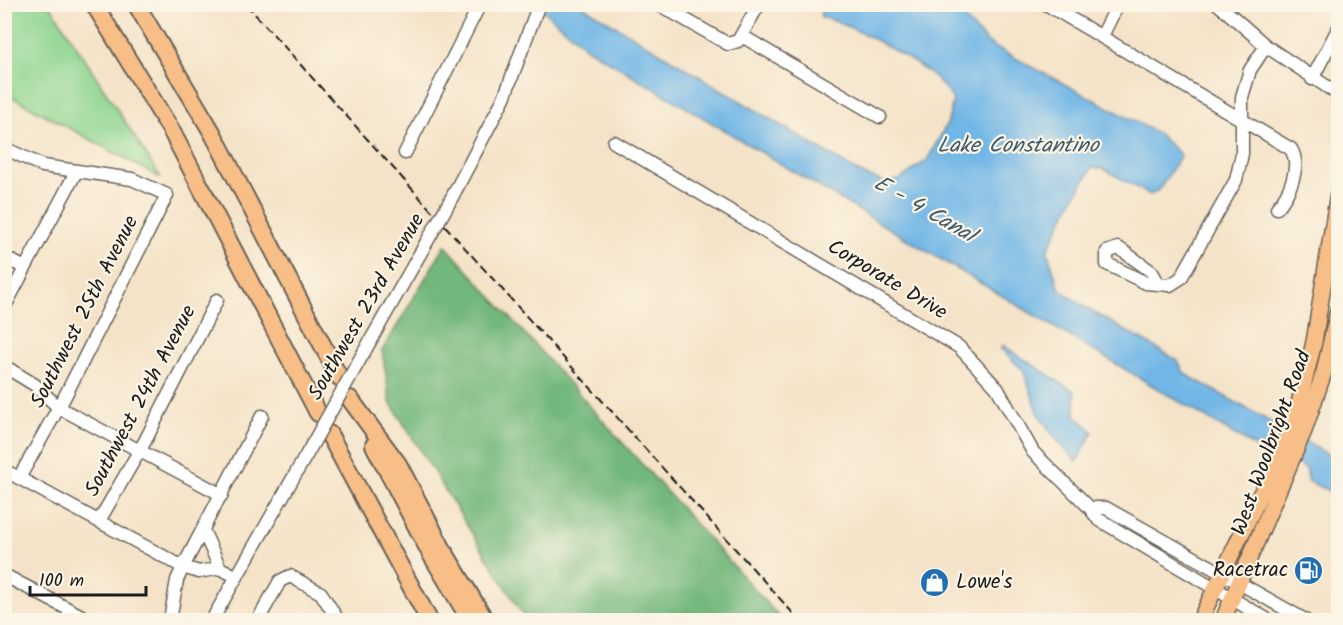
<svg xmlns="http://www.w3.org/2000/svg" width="1343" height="625" viewBox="0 0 1343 625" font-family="Kalam,sans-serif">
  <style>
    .green { fill: #8ed691; stroke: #557956; stroke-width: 1.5 }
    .forest { fill: #72b77b; stroke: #476a4c; stroke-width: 1.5 }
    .water { fill: #6fb6e6; stroke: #466981; stroke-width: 1.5 }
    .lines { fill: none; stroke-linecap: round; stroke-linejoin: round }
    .minor-casing { stroke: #686258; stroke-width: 15 }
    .major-casing { stroke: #686258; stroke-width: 18 }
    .highway-casing { stroke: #686258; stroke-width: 20 }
    .minor { stroke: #fff; stroke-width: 12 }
    .major { stroke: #f7be87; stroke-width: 15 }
    .highway { stroke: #f7be87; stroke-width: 16 }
    .rail { stroke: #1c1c1c; stroke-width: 2; stroke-dasharray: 9 4.5; stroke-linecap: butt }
    .minor-bridge-casing { stroke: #686258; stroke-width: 15; stroke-linecap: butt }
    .minor-bridge { stroke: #fff; stroke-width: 12 }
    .labels { text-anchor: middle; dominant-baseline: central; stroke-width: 4.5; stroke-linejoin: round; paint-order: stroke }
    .street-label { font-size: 21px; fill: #1c1c1c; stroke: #fcf5e5 }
    .poi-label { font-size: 21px; fill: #1c1c1c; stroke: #fcf5e5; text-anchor: end }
    .water-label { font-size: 22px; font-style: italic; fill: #3d5a6d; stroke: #fcf5e5 }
  </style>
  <rect width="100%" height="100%" fill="#fcf5e5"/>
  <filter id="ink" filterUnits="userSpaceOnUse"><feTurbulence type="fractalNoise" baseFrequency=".0167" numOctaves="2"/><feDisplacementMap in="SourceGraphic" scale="12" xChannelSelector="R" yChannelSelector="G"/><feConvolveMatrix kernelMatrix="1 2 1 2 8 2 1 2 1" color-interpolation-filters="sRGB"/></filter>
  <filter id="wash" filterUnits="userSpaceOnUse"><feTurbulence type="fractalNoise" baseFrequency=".008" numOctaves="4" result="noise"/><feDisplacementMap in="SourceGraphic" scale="24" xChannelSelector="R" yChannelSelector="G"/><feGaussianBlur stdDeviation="1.35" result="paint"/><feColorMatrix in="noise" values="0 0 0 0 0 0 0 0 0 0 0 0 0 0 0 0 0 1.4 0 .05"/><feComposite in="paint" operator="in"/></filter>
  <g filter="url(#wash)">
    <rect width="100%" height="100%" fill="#f4e3c8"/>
    <path class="green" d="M4,5h46l111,173 -156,-85z"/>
    <path class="forest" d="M445,245l337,375h-256l-136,-218 -8,-51z"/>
    <path class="water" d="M537,5h44l279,168 23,9 16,-2 28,-20 21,-38 5,-23c-6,-7 -12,-16 -19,-22 -22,-18 -85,-54 -113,-60l-1,-12h131l38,39 168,89 24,22 -22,35 -9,5 -48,-27h-10l-19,31 -26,52 13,39 33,22 84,48 8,14 153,86v35l-31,-14v-12l-36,-20 -14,-1 -669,-399z
      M1002,345l73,47v23l18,17 -16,30 -19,-20 -19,-27 -16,-45 -22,-21z"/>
  </g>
  <g filter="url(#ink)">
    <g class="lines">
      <defs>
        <path id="minor" d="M658,4l70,40 10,-3 21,-37
          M1046,4l245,145c11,18 -2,45 -14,59
          M1218,4l48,42 72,48
          M742,36l138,81
          M1102,36l16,-32
          M1312,79l26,-50
          M614,142l345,205 38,41 36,64 57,56 8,11 170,101
          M4,148l39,18 89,13 35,16 -103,203 -45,80
          M405,153l75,-149
          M450,201l54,-103 35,-94
          M4,257l21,11
          M1158,283l-6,-11 -29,-21 -5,-3 -11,4v12l39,19 24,2 11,-7 55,-98 6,-26v-57l8,-27 16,-24
          M4,308l72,-136
          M364,352l61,-107
          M4,366l31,19 23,22 164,88
          M4,470l179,97 16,5 21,-4
          M1090,508h16l199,112
          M99,521l46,-80 72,-141
          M203,530l17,38 17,9
          M4,575l85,45
          M170,620l7,-40 6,-13 79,-151
          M212,620l96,-168
          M258,620l22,-39 10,-5 31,17 17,27"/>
        <path id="major" d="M1200,620l78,-162 20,-51 16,-65 24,-149
          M1223,620l81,-189 20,-59 14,-61"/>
        <path id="highway" d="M94,4l77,126 147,283
          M136,4l76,128 127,245
          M350,399l48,65 45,86 42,70
          M329,434l100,186
          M374,445l58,111 38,64"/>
      </defs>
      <use href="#minor" class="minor-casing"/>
      <use href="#major" class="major-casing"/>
      <use href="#highway" class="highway-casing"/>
      <use href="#minor" class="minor"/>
      <use href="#major" class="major"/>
      <use href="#highway" class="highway"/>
      <path class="rail" d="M246,4l553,616"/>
      <defs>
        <path id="minor-bridge" d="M425,245l25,-44
          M308,452l56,-100"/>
      </defs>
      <use href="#minor-bridge" class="minor-bridge-casing"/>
      <use href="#minor-bridge" class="minor-bridge"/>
    </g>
  </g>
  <defs>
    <symbol id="fuel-disc" viewBox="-11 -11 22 22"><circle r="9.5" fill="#1f6fb2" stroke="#fcf5e5"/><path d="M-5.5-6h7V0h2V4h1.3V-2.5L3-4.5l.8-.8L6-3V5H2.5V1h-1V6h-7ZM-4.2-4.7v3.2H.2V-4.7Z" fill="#fff"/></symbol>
    <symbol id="shop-disc" viewBox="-11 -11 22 22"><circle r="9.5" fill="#1f6fb2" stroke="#fcf5e5"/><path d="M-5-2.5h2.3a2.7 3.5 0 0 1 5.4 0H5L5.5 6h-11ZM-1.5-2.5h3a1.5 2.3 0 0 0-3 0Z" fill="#fff"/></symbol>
  </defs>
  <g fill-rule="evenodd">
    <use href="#fuel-disc" x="1292" y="554" width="33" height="33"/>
    <use href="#shop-disc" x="918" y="566" width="33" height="33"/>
  </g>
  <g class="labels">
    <g class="street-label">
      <text transform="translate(887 280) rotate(31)">Corporate Drive</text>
      <text transform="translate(367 307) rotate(-60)">Southwest 23rd Avenue</text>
      <text transform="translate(85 312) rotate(-63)">Southwest 25th Avenue</text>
      <text transform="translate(141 401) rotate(-62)">Southwest 24th Avenue</text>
      <text transform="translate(1272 443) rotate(-70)">West Woolbright Road</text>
    </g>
    <g class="poi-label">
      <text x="1288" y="570">Racetrac</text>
      <text x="956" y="582" text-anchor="start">Lowe's</text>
    </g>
    <g class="water-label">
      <text x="1018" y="146">Lake Constantino</text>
      <text transform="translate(924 210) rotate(30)">E - 4 Canal</text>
    </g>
  </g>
  <rect width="1343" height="625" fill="none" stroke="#fcf5e5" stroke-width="24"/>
  <path d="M30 586v9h116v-9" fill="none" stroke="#1c1c1c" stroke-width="3"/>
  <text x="39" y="586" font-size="18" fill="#1c1c1c" stroke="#fcf5e5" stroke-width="4.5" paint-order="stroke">100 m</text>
</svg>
